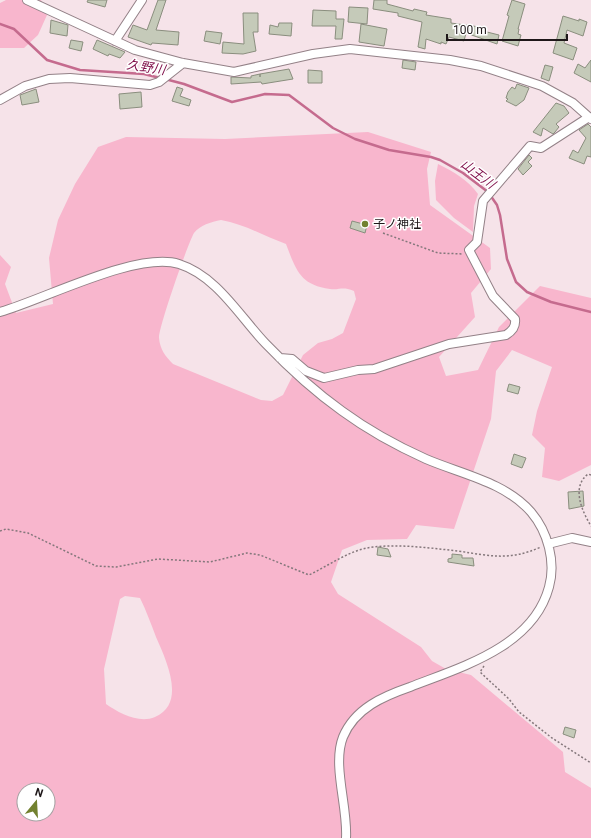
<svg xmlns="http://www.w3.org/2000/svg" width="591" height="838" viewBox="0 0 591 838" font-family="Roboto,'Noto Sans JP',sans-serif">
  <style>
    .green { fill: #f8b6cd; fill-rule: evenodd }
    .lines { fill: none; stroke-linecap: round; stroke-linejoin: round }
    .stream { stroke: #c56b8e; stroke-width: 2.5 }
    .building { fill: #c5cab9; stroke: #8a8e7e }
    .minor-casing { stroke: #938187; stroke-width: 10 }
    .path { stroke: #84777b; stroke-width: 1.5; stroke-dasharray: 2 2; stroke-linecap: butt }
    .minor { stroke: #fff; stroke-width: 8 }
    .poi-dot { fill: #72812f; stroke: #fff; stroke-width: 1.5 }
    .labels { text-anchor: middle; dominant-baseline: central; stroke-width: 3; stroke-linejoin: round; paint-order: stroke }
    .poi-label { font-size: 12px; fill: #1e1719; stroke: #fff; text-anchor: start }
    .water-label { font-size: 13px; font-style: italic; fill: #7f0e49; stroke: #fff }
  </style>
  <rect width="100%" height="100%" fill="#f6e3e9"/>
  <path class="green" d="M6,0h35l6,15 -9,20 -14,13h-24v-45z
    M368,132l63,20 -4,17 3,36 60,43 1,21 -20,24 4,24 -36,40 7,19 32,-6 21,-43 41,-41 51,12v167l-32,16 -17,-4 3,-29 -13,-13 5,-24 15,-44 -40,-17 -16,21 -5,48 -37,110 -38,-4 -9,14 -40,1 -25,10 -11,32 7,12 83,53 11,14 14,8 25,6 92,77 2,20 26,16v50h-591v-583l11,12 -6,17 11,29 37,-9 -4,-46 9,-38 17,-36 23,-37 28,-10 99,2zM221,220c23,4 43,16 65,24 10,26 14,41 44,45 11,1 12,-3 24,2l2,8 -13,34 -11,6 -14,4 -15,12 -20,40 -11,6 -11,-1 -88,-36c-8,-8 -13,-15 -14,-26 -1,-9 29,-95 35,-105 6,-8 17,-11 27,-13zM125,596l15,2c6,12 11,26 16,39 10,23 31,66 -1,80 -16,7 -36,-4 -49,-13l-2,-35 16,-70zM24,790h24v24h-24z
    M438,164c16,8 30,16 40,30l-4,12 -1,26 -19,-14 -18,-18 -1,-19z"/>
  <g class="lines">
    <path class="stream" d="M0,24l14,5 33,31 33,10 64,4 16,4
      M165,79l19,5 48,18 33,-8 24,1 44,33 22,11 34,11 42,7 9,3 23,13 25,19 9,13 3,10 7,44 9,23 11,10 24,10 40,10"/>
  </g>
  <path class="building" d="M88,0h19l-2,7 -18,-5z
    M158,0h8l-10,30 23,2 -1,13 -26,-2 -1,2 -23,-8 5,-12 14,5z
    M374,0h13v4l26,7 1,-2 13,3 -1,3 25,4v4l29,4 -1,3 20,5 -2,9 -31,-11 -2,8 -15,-4 -3,7 -5,-2v2l-15,-5 -1,10 -7,-2 4,-25 -24,-6v-3l-25,-4z
    M512,0l13,4 -7,25h1l-1,5 3,1 -3,11 -16,-5 7,-25 -2,-1z
    M349,7l19,1 -1,16 -19,-2z
    M313,10l23,1v8h8l-2,20h-7l1,-13h-24z
    M243,13h15v19h-5l3,19 -13,3 -21,-1 1,-11 21,2z
    M563,16l16,5v-2l8,3 -4,14 -16,-6 -3,13 13,5 -4,12 -20,-7z
    M51,20l17,5 -1,11 -17,-3z
    M279,23h13l-1,13 -22,-2 1,-9 8,2z
    M361,24l26,5 -3,17 -25,-4z
    M206,31l16,2 -2,11 -16,-3z
    M71,40l12,2 -2,9 -12,-3z
    M97,40l28,12 -5,6 -11,-4 -1,2 -15,-7z
    M403,60l13,2 -1,8 -13,-2z
    M591,60v22l-17,-9 4,-9 7,4z
    M545,65l8,2 -4,14 -8,-3z
    M289,69l4,10 -31,5 -1,-2 -30,2v-7l20,1v-2l9,-2v3v-3z
    M308,70l14,1v12h-14z
    M517,84l12,4 -5,12 -8,6 -10,-5 2,-2 -2,-1 2,-6 4,-5 3,2z
    M177,87l6,2 -3,7 11,4 -2,6 -17,-5z
    M36,89l3,13 -17,3 -2,-10z
    M141,92l1,15 -22,2 -1,-15z
    M556,103l8,3 5,7 -13,11 3,3 -4,5 -2,2 -10,-6 -2,8 -8,-4z
    M588,124l3,3v30l-4,-1 -3,8 -15,-6 4,-8 5,3 8,-15 -7,-8z
    M529,155l3,3 -4,4 4,4 -9,9 -5,-6z
    M352,221l15,4 -2,8 -15,-5z
    M509,384l11,3 -2,7 -11,-3z
    M514,454l12,4 -4,10 -11,-4z
    M583,491l1,15 -15,3 -1,-17z
    M378,547l10,2 3,8 -14,-2z
    M452,554l10,1v3h11l1,8 -26,-4v-3l4,-1z
    M565,727l11,3 -2,8 -11,-4z"/>
  <g class="lines">
    <defs>
      <path id="minor" d="M27,0l108,50 48,13 51,9 79,-18 37,-5 100,11 31,6 61,20 31,17 18,16
        M115,41l27,-41
        M0,100l25,-14 24,-7 21,-1 80,7 9,-3 24,-19
        M0,312c45,-13 137,-61 179,-48 38,12 61,53 87,80 23,24 48,47 76,67 26,19 55,35 84,48 35,15 79,23 105,53 17,20 25,50 18,75 -16,60 -88,80 -139,100 -26,9 -55,21 -67,50 -11,28 5,70 3,101
        M280,358l12,1 14,12 18,7 34,-8 16,-1 75,-25 57,-9c6,-4 10,-8 9,-16l-22,-23 -24,-46 8,-8 6,-41 47,-55 11,2 48,-31
        M548,544l24,-6 19,4"/>
    </defs>
    <use href="#minor" class="minor-casing"/>
    <path class="path" d="M383,233l55,20 25,1
      M591,475l-3,-1c-17,13 -6,37 3,52
      M0,531l6,-2 22,4 68,33 20,1 42,-8 52,3 37,-9 13,2 49,20c21,-10 40,-25 64,-28 28,-3 57,1 85,4 33,5 51,10 83,-4
      M484,666l-4,6 29,27 10,13 33,26 39,25"/>
    <use href="#minor" class="minor"/>
  </g>
  <circle class="poi-dot" cx="365" cy="224" r="4"/>
  <g class="labels">
    <g class="poi-label">
      <text x="373" y="224">子ノ神社</text>
    </g>
    <g class="water-label">
      <text transform="translate(146 67) rotate(9)">久野川</text>
      <text transform="translate(478 174) rotate(37)">山王川</text>
    </g>
  </g>
  <g transform="translate(36 802) rotate(18)"><circle r="19" fill="#ffffff" stroke="#a5a2a3"/>
  <path d="M0-3L7 15L0 10L-7 15Z" fill="#72812f"/>
  <text y="-6" font-size="11" font-weight="bold" text-anchor="middle" fill="#1e1719">N</text>
  </g>
  <path d="M447 34v6h120v-6" fill="none" stroke="#1e1719" stroke-width="2"/>
  <text x="453" y="34" font-size="12" fill="#1e1719" stroke="#ffffff" stroke-width="3" paint-order="stroke">100 m</text>
</svg>
